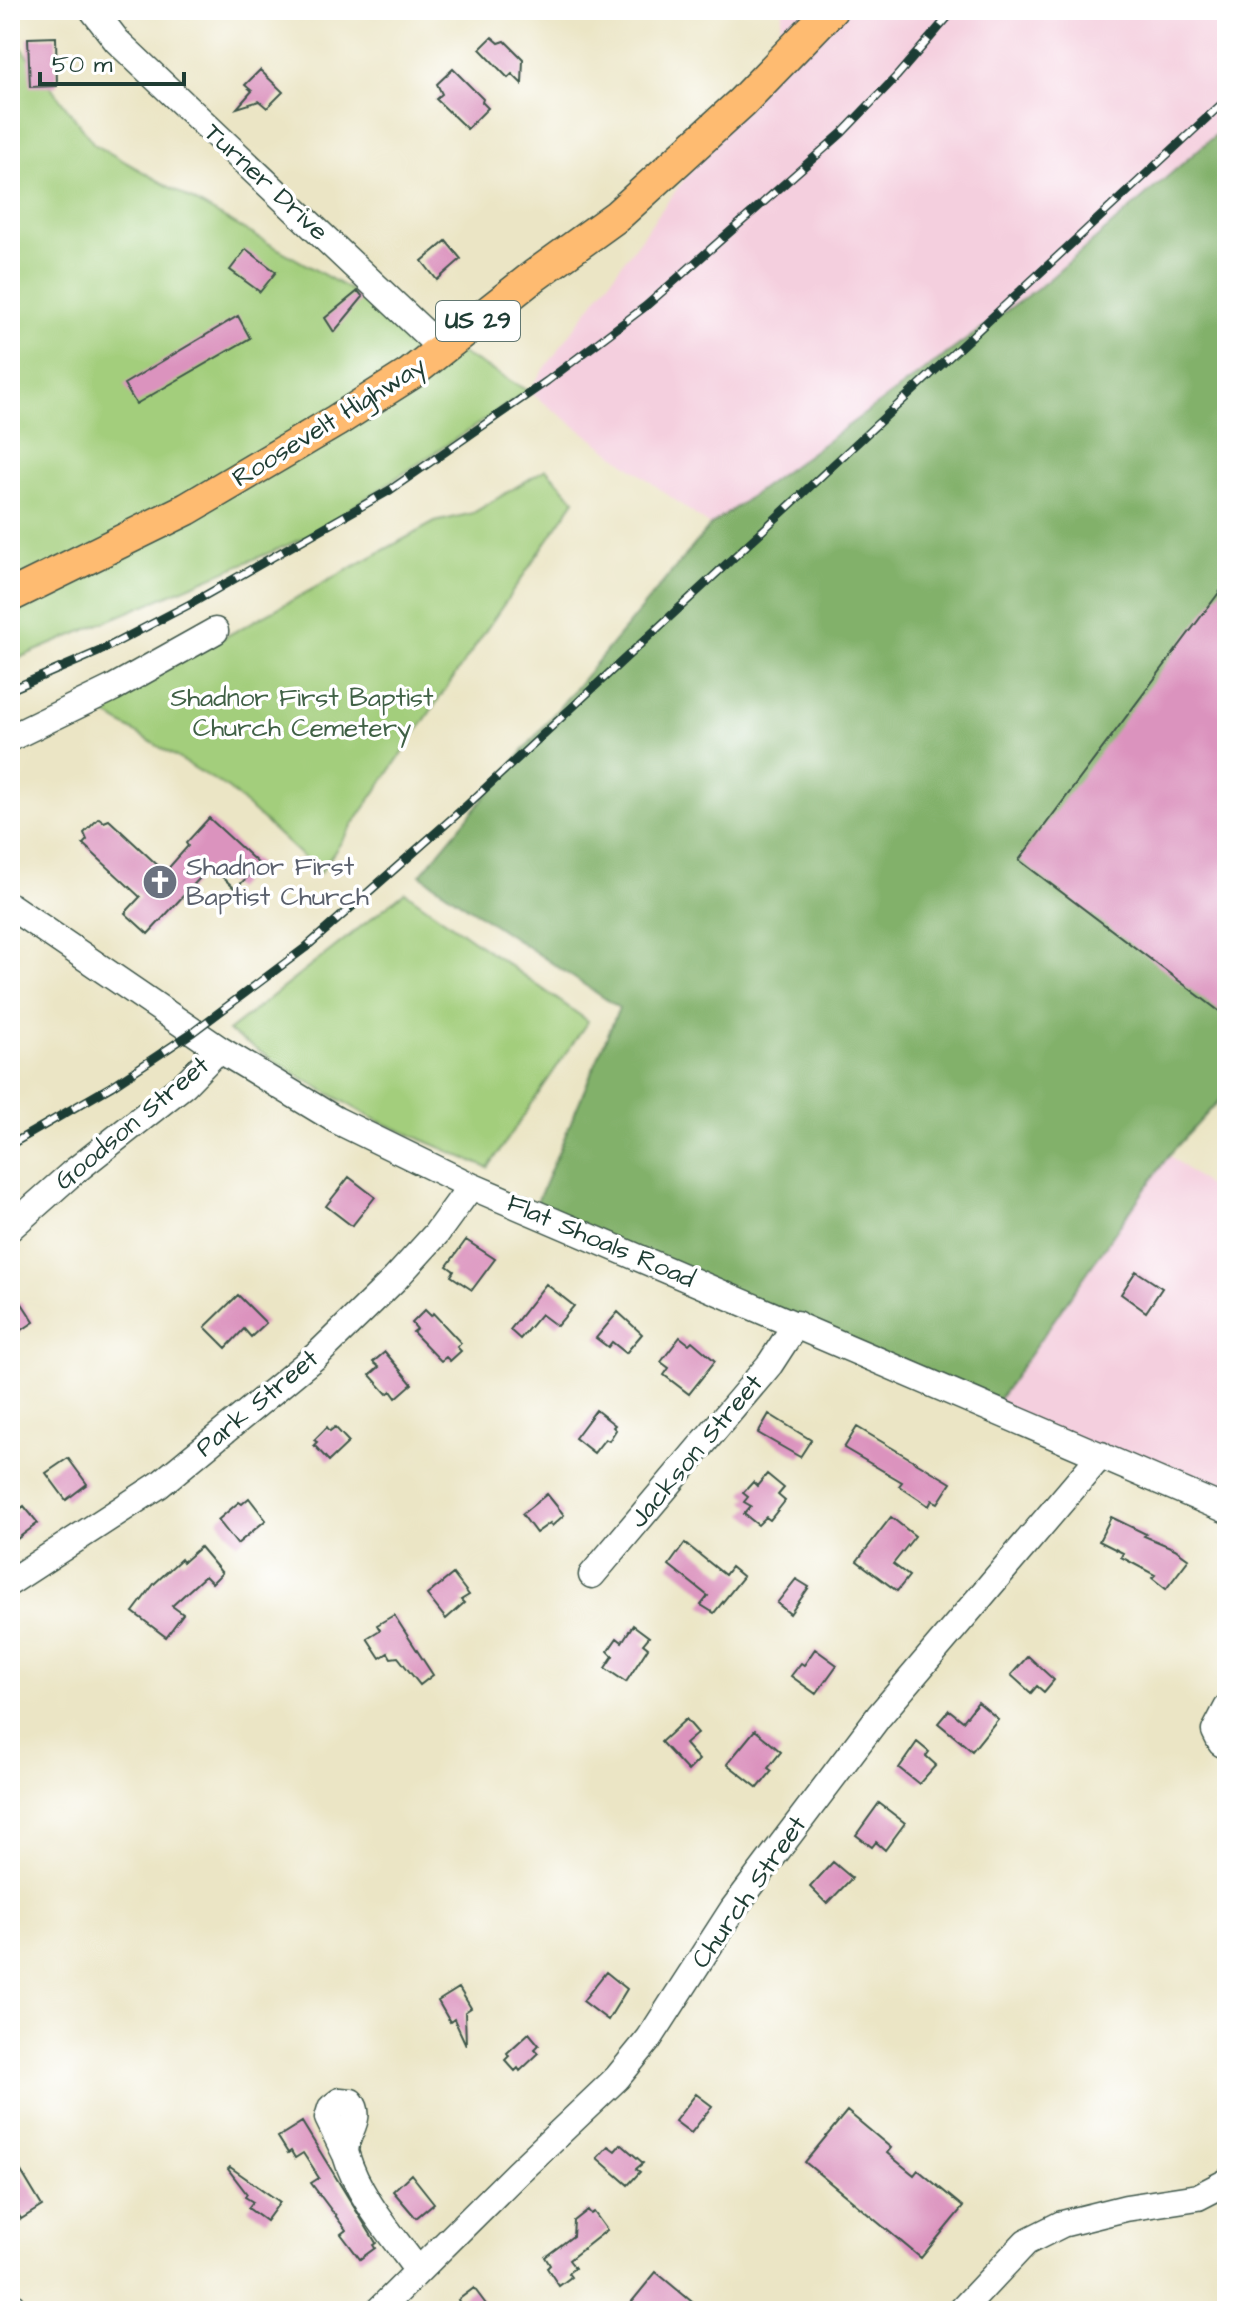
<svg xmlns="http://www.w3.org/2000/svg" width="1237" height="2321" viewBox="0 0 1237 2321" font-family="'Architects Daughter',sans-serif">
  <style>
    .built { fill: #f4cfde }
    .green { fill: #a3ce7b; stroke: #618658; stroke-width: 2 }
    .forest { fill: #82b16b; stroke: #507750; stroke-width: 2 }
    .building { fill: #db93be }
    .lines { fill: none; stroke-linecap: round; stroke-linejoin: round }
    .minor-casing { stroke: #3e564a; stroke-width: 29 }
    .major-casing { stroke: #3e564a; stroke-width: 35 }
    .minor { stroke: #fff; stroke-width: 26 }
    .major { stroke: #febb71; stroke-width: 32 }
    .rail-casing { stroke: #1f3d34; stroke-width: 9 }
    .rail { stroke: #fff; stroke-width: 6; stroke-dasharray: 18; stroke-linecap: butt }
    .labels { text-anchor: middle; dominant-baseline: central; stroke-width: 7; stroke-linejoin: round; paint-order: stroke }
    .shield { fill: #fff; stroke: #627771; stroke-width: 2 }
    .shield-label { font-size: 24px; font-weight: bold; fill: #1f3d34 }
    .street-label { font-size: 26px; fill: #1f3d34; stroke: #fff }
    .park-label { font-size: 26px; fill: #406146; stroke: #fff }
    .worship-label { font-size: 26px; fill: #5b616d; stroke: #fff; text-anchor: start }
  </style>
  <rect width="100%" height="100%" fill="#fff"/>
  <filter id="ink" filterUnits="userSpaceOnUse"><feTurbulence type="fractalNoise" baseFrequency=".0125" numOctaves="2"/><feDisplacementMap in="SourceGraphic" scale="16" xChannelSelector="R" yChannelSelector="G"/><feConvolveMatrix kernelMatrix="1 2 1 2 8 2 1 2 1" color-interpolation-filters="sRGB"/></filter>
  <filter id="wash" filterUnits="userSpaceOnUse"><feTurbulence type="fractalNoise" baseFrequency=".006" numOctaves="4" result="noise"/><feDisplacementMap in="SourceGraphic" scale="32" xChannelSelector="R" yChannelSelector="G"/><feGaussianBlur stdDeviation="1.8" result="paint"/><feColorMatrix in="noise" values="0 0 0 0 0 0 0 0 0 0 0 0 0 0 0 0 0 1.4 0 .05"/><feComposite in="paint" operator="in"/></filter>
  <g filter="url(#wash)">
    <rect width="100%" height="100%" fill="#ebe5c5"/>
    <path class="built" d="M783,10h444v115l-181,157 -336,244 -182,-135 247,-335z
      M1169,1155l58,46v307l-231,-105z"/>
    <path class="green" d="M10,32l84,112 434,247 -219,145 -288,121 -11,-10z
      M546,469l29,31 -255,373 -91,-84 -134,-81 340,-186 38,-9z
      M405,892l183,129 -100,147 -114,-49 -77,-44 -69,-44z"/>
    <path class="forest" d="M1227,125v967l-58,63 -173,248 -464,-189 87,-206 -199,-133 290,-349 336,-244z"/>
    <g id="blocks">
      <path class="building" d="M56,37l1,49 -27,1 -2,-49z
        M492,37l7,6 6,-2 18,18 -1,25 -10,-10 -4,4 -28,-29z
        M453,69l30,30 -1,3 6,6 -21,21 -31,-30 6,-5 -5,-10z
        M260,70l23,22 -16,16 -8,-7 -22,7 15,-17 -7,-6z
        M446,241l15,18 -24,21 -15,-19z
        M246,249l30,23 -16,20 -30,-22z
        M358,291l5,6 -29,35 -9,-14z
        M238,316l12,22 -114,66 -12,-20z
        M1227,582v435l-208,-157z
        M99,818l5,4 5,-2 56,52 23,-26 -2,-3 23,-25 51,47 -25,24 -24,-23 -63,68 -23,-21 15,-16 -57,-53 4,-4 -3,-7z
        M349,1177l26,20 -23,29 -26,-20z
        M466,1240l29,19 -23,31 -21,-14 3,-5 -7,-5z
        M1136,1271l26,17 -16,24 -25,-18z
        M546,1284l28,22 -17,20 -16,-12 -21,25 -10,-9z
        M238,1295l28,28 -15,14 -7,-8 -18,19 -21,-21z
        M21,1302l13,20 -24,16v-29z
        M425,1310l6,6 2,-3 28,30 -4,4 4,4 -11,10 -4,-4 -5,4 -28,-29 4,-3 -5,-6z
        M618,1312l24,22 -16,19 -14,-11 -4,5 -12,-9z
        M680,1337l9,7 3,-3 23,20 -26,33 -25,-19 5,-7 -8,-6z
        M385,1352l27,32 -16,14 -5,-7 -4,3 -17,-19 9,-8 -6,-5z
        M596,1410l19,15 -2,2 3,3 -7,11 -4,-2 -11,14 -19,-15z
        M769,1414l42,26 -11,17 -42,-24z
        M327,1427l3,4 5,-4 14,15 -20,19 -15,-16 3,-3 -3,-2z
        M857,1427l94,56 -13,20 -6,-3 -3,6 -30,-20 3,-4 -58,-34z
        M68,1458l19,26 -21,16 -20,-27z
        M767,1474l17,14 -6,7 7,6 -15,19 -4,-3 -8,8 -14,-11 7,-8 -7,-4 4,-5 -5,-4 10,-11 4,4z
        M547,1494l17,21 -12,11 -2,-3 -14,10 -14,-19z
        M249,1498l17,22 -29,24 -19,-24 21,-18 3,2z
        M24,1506l14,17 -21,16 -7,-10v-12z
        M891,1517l24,19 -22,28 16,12 -12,15 -40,-30z
        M1111,1517l35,17 -2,2 31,13 14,10 -23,30 -14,-11 3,-3 -34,-18 2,-4 -24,-12z
        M685,1543l40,32 6,-8 12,10 -29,36 -13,-8 7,-9 -39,-31z
        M200,1547l22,26 -10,10 -7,-7 -33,30 11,8 -17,23 -33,-25 21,-28 27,-25 2,3z
        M453,1574l16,21 -8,5 3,3 -18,16 -19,-24z
        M796,1579l13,8 -19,27 -13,-11z
        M394,1615l39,60 -13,10 -22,-28 -7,1 -3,-5 -8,5 -13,-20 13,-8 -3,-5z
        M633,1625l16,12 -6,7 5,4 -22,34 -21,-14 8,-12 -5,-5 9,-13 5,4z
        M815,1649l22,16 -21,29 -25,-18 10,-13 3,2z
        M1028,1656l26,24 -10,12 -7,-6 -6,7 -20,-18z
        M978,1702l20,17 -26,32 -34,-28 11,-13 14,11z
        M686,1719l12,14 -13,11 14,16 -11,11 -27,-29z
        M755,1730l26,22 -13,16 4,3 -14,17 -31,-24z
        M917,1742l12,10 -3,4 10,9 -17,19 -20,-16z
        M879,1803l26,20 -20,27 -9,-8 -4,5 -16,-12z
        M833,1862l19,16 -25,26 -17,-17z
        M606,1972l21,17 -19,31 -25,-19z
        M459,1988l12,20 -6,4 1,33 -12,-26 -4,3 -12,-21z
        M529,2033l10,12 -4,4 4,4 -19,18 -2,-3 -3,3 -10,-11 4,-4 -2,-3z
        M696,2094l16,12 -21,27 -16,-12z
        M847,2111l44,37 -4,5 27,22 4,-5 45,37 -42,51 -116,-96z
        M302,2122l74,121 -3,2 2,3 -15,11 -19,-25 5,-4 -35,-47 8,-5 -16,-25 -8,5 -4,-7 -3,2 -10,-16z
        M621,2144l22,19 -7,6 4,3 -12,13 -31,-27 11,-12 7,5z
        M10,2153l32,53 -21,13 -11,-19z
        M230,2167l50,35 -14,19 -18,-13 5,-6 -8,-5 2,-3 -19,-25z
        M411,2174l23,29 -18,15 -23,-27z
        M588,2210l3,4 3,-2 13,18 -38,30 6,8 -7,5 3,4 -12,9 -12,-18 3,-3 -5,-8 28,-21 1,-15z
        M656,2272l47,39h-79z
        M474,2288l17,23h-25l-8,-11z"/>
    </g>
  </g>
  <g filter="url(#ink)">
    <use href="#blocks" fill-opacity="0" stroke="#3e564a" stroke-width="2"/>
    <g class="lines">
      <defs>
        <path id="minor" d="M93,10l24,31 326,309
          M10,738l103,-50 102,-57
          M10,906l209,143 117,71 135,66 756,324
          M10,1228l61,-54 114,-90 34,-35
          M592,1575l178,-211 26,-40
          M10,1582l149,-97 158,-130 78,-76 41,-45 35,-48
          M1227,1708l-12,23 6,12 6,3
          M345,2153l-17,-35 3,-10 9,-7 11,1c14,17 -10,35 -5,53 12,42 47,81 72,116
          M10,2304l4,7
          M378,2311l139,-138 100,-95 32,-39 84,-130 146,-193 222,-261
          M961,2311l65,-69 36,-18 64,-16 72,-11 29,-15"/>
        <path id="major" d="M10,596l177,-87 149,-88 74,-47 124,-98 83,-60 125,-114 89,-92"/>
      </defs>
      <use href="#minor" class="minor-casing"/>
      <use href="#major" class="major-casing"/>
      <use href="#minor" class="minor"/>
      <use href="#major" class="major"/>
      <defs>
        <path id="rail" d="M10,690l88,-38 94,-49 198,-113 157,-109 99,-75 196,-173 54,-56 58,-67
          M10,1145l102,-59 81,-54 112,-84 159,-140 763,-709"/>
      </defs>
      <use href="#rail" class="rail-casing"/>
      <use href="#rail" class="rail"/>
    </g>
  </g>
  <defs>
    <symbol id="church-disc" viewBox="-11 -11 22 22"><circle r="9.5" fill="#6b7280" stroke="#fff"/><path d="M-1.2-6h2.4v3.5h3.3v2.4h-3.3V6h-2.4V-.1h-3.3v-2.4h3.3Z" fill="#fff"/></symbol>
  </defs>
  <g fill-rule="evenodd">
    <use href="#church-disc" x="140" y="862" width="40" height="40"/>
  </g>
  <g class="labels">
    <rect class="shield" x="436" y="301" width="84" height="40" rx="6"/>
    <g class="shield-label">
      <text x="478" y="321">US 29</text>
    </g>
    <g class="street-label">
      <text transform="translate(266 182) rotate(43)">Turner Drive</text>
      <text transform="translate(329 422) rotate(-32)">Roosevelt Highway</text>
      <text transform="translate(132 1123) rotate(-40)">Goodson Street</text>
      <text transform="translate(601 1241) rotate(23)">Flat Shoals Road</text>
      <text transform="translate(257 1403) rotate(-40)">Park Street</text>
      <text transform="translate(696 1451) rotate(-50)">Jackson Street</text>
      <text transform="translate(749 1892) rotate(-55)">Church Street</text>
    </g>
    <g class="park-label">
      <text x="302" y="698">Shadnor First Baptist<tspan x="302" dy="30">Church Cemetery</tspan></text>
    </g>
    <g class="worship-label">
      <text x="186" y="867">Shadnor First<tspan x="186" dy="30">Baptist Church</tspan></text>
    </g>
  </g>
  <rect width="1237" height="2321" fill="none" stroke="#fff" stroke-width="40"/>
  <path d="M40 72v12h144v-12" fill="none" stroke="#1f3d34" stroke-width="4"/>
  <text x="52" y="72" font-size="24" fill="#1f3d34" stroke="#ffffff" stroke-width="6" paint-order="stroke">50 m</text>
</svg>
